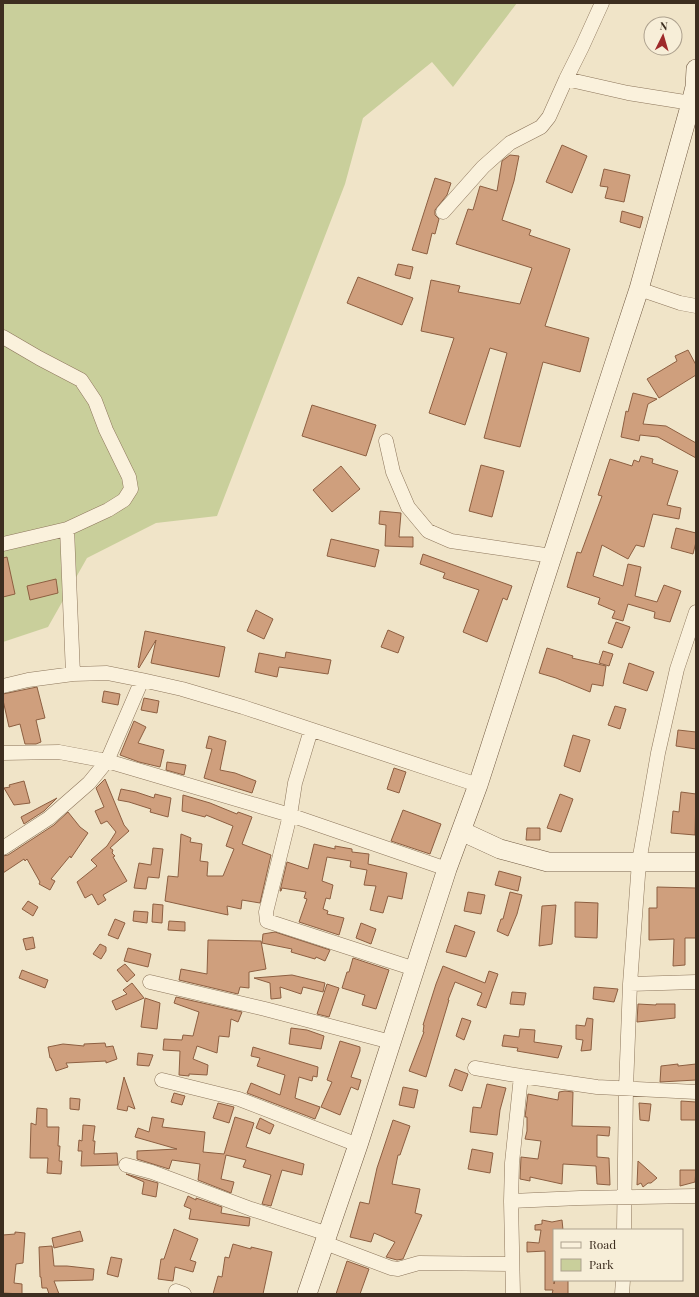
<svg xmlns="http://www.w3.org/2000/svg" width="699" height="1297" viewBox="0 0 699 1297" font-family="'Playfair Display',serif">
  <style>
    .green { fill: #c9cf9b }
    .building { fill: #cf9f7d; stroke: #8d5f41 }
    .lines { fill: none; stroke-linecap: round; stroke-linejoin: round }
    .street-casing { stroke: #8d765c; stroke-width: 15 }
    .secondary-casing { stroke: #6f573f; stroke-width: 20 }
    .street { stroke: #faf1dc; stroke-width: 14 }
    .secondary { stroke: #faf1dc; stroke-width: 19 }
  </style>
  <rect width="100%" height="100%" fill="#f0e4c8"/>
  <path class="green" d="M3,3h514l-64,84 -21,-25 -69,56 -18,66 -128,332 -61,7 -69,35 -39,69 -45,15z"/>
  <path class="building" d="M562,145l25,11 -15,37 -26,-11z
    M510,155l9,1 -5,25 -12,39 29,10 -2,5 41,14 -25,77 44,12 -9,34 -37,-10 -23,85 -36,-9 23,-85 -17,-5 -25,77 -36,-12 25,-75 -33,-7 10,-51 29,6 -2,6 62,12 12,-36 -76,-24 12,-35 5,1 7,-24 17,5 5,-30z
    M604,169l26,6 -6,27 -19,-4 3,-11 -8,-1z
    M435,178l16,5 -4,12 -12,15v5l4,4 -4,15 -3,-1 -5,21 -15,-4z
    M622,211l21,6 -3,11 -20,-6z
    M398,264l15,3 -3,12 -15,-4z
    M358,277l55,21 -11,27 -55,-22z
    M688,350l8,15v10l-37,23 -12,-19 30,-18 -2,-5z
    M633,393l24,6 -9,5 -5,20 23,2 30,17v15l-38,-21 -18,-2 -1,6 -18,-4 5,-26 2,1z
    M312,405l64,20 -10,31 -64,-20z
    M641,456l12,3 -1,4 26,8 -11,34 14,3 -2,11 -26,-5 -9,33 -8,-2 -8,14 -26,-14 -9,31 30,10 5,-22 13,3 -6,29 22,6 7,-17 17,6 -11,31 -16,-4 1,-6 -27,-8 -5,17 -11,-3 3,-7 -17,-7 2,-6 -33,-11 10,-35 4,1 21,-57 -4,-1 12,-36 22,7 2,-6 5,2z
    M481,465l23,6 -12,46 -23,-6z
    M341,466l19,23 -28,23 -19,-22z
    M380,511l21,2 -2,24h14v10l-28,-1 1,-21 -7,-1z
    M676,528l20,5v9l-3,12 -22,-6z
    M331,539l48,11 -4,17 -48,-11z
    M423,554l89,32 -5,14 -4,-2 -16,44 -24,-10 16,-42 -36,-12 2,-5 -25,-9z
    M7,557l8,37 -12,3v-39z
    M56,579l2,14 -28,7 -3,-14z
    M256,610l17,9 -9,20 -17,-8z
    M616,622l14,5 -8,21 -14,-5z
    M388,630l16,7 -6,16 -17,-6z
    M145,631l80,16 -6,30 -68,-14 5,-23 -17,28 -1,-1z
    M547,648l26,8 -1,2 34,8 -3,20 -11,-2 -2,8 -34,-14 -17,-5z
    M603,651l10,3 -4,12 -10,-3z
    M286,652l45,8 -3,14 -49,-7 -2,10 -22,-5 4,-19 26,5z
    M629,663l25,9 -7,19 -24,-8z
    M37,687l8,31 -9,2 5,22 -5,2h-11l-5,-20 -11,3 -6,-27v-6z
    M104,691l16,3 -2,11 -16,-3z
    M144,698l15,3 -2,12 -16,-3z
    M615,706l11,3 -6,20 -12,-4z
    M134,721l12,6 -8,16 26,7 -4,17 -21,-5 -19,-7z
    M678,730l18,2v17l-20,-3z
    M573,735l17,5 -10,32 -16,-6z
    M209,736l17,5 -6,29 15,3 21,8 -4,12 -48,-15 8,-29 -6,-1z
    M167,762l19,3 -2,10 -18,-5z
    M394,768l12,4 -7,21 -12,-4z
    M105,779l19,46 5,6 -19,17 3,2 -1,3 3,3 -2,1 14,24 -24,14 3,5 -8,5 -6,-11 -7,4 -8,-16 20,-16 -6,-6 16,-14 9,-14 -9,-11 -6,3 -6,-13 9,-4 -8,-19z
    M24,781l6,22 -16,2 -10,-17 6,-1 -1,-2z
    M121,789l15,3 18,6 1,-4 16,4 -3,19 -18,-5 1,-3 -22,-7 -11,-2z
    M681,792l15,2 -1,41 -24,-2 2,-22 6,1z
    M560,794l13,5 -12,33 -14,-4z
    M183,795l27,8 27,11 1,-2 14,5 -10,27 29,11 -11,48 -18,-3 -1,9 -14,-3 1,9 -63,-14 3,-25 10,1 3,-43 10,4 -1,4 12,2 -2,17 8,1 -1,14h16l11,-27 -8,-3 7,-20 -27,-11 -1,2 -23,-6z
    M57,798l-13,13 -20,13 -3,-7z
    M403,810l38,14 -11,30 -39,-13z
    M68,812l12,15 8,6 -17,25 -1,-2 -19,23 4,2 -5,9 -11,-6 1,-2 -13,-23 -2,2 -1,-2 -21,14v-17l5,-1 46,-30z
    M527,828h13v12h-14z
    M314,844l21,5v-3l17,3v3l17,2 -1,10 39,9 -5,26 -14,-3 -5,17 -13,-3 6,-24 -12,-1 3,-15 -17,-3 1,-6 -24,-4 -5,24 11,4 -3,14 -4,-1 -3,11 5,2 -1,3 17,4 -5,17 -40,-13 8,-23 -3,-1 2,-6 -24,-4 -1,3h-1l7,-29 21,7z
    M153,848l10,1 -4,29 -11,-1 -2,12 -12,-1 5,-25 12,2z
    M499,871l22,6 -3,14 -23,-6z
    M657,887l39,1v50h-11v27l-12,1 1,-27 -25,1v-32h8z
    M468,892l17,3 -4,19 -17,-3z
    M510,892l12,3 -5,19 -9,22 -11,-5 4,-12h2z
    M28,901l10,6 -5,9 -11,-7z
    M575,902l23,1 -1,35 -22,-1z
    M153,904l10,1 -1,18 -10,-1z
    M556,905l-4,39 -13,2 3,-40z
    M134,911l14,1 -1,11 -14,-2z
    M115,919l10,4 -7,16 -10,-4z
    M169,921l16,1v9l-17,-1z
    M361,923l15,6 -5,15 -15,-6z
    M455,925l20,7 -9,25 -20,-5z
    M275,932l55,18 -5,11 -9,-4 -1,2 -24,-7 1,-3 -30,-6 1,-9z
    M33,937l2,11 -9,2 -3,-11z
    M208,940l53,1 5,28 -17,3v16l-9,-1 -2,7 -59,-14 2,-11 26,5z
    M100,944l6,3v4l-5,8 -8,-5z
    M128,948l23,6 -3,13 -24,-6z
    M353,958l36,12 -13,39 -14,-4 3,-10 -23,-7 5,-16h2z
    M125,964l10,11 -8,7 -10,-12z
    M443,966l42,17 4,-12 9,3 -12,34 -9,-3 5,-12 -27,-11 -7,18h1l-23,77 -17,-6 15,-39h-1l1,-7h-1l13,-41z
    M22,970l26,10 -3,8 -26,-10z
    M292,975l33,8 -2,9 -20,-5 -2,7 -21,-7 1,11 -10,1 -1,-16 -16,-5z
    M132,983l12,15 -28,12 -4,-9 15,-7 -4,-4z
    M327,984l12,4 -10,29 -12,-3z
    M594,987l24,2 -4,13 -21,-3z
    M512,992l14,1 -2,12 -14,-1z
    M176,997l66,15 -4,10 -7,-3 -2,18 -10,-1 -2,17 -20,-7 -4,13 15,6 -1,10 -18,-1v2l-10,-1 1,-24 -17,-1 1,-11 18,1 1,-5 10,1 6,-24 -25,-9z
    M145,998l15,5 -3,26 -16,-2z
    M638,1004l18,1v-1h19v14l-38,4z
    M462,1018l9,3 -7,19 -8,-4z
    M587,1018l6,1 -2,31 -10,1 2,-11 -7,-1v-14l9,1z
    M291,1028l16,2 17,6 -3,13 -32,-5z
    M520,1029l15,1 -1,12 28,4 -4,12 -41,-7 1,-3 -16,-2 2,-11 15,2z
    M340,1041l20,6v4l-9,26 10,3 -3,10 -7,-3 -11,28 -19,-8 11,-25 -5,-2z
    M105,1043l1,4 7,-1 4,13 -11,4v-2l-40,2 2,4 -12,4 -5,-13h-1l-2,-11 15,-3 21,2v-2z
    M253,1047l65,20 -1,10 -4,-1 -1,5 -13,-4 -4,21 25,9 -5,12 -68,-26 4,-10 29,12 5,-20 -28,-9 3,-8 -9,-2z
    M138,1053l15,2 -4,11 -12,-1z
    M678,1064v2l18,-2v16l-36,2 1,-16z
    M455,1069l13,5 -6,17 -13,-5z
    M124,1077l11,32 -7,-3 -1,5 -10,-2z
    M487,1084l19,4 -6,22 -3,25 -27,-3 3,-25 8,1z
    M403,1087l15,3 -4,18 -15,-3z
    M565,1091l8,1 -1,34 38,1 -1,9 -12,-1v22l12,1 1,27 -13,-1 -1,-18 -33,-2 -1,20 -32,-7v4l-10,-2 1,-22 17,2 3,-18 -16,-2 2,-8v-14h-2l3,-23 30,6 1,-8z
    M174,1093l11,3 -3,9 -11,-3z
    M70,1098l10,1 -1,11 -9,-1z
    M681,1101l15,1v18h-15z
    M218,1103l16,4 -5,16 -16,-5z
    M639,1103l12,1 -2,17 -9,-1z
    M37,1108l10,1v18h12l-1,19h2l-1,15h3l-1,13 -14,-1 1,-15h-18l1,-35 5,2z
    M152,1117l12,2 -2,8 43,5 -2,20 21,2 11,-37 19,6 -8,24 58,17 -2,11 -20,-5 -11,36 -9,-2 9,-29 -28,-8 3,-7 -20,-5 -5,24 13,3 -3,11 -33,-13 2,-16 -28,-4 -3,9 -32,-10v-8l40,-2 -42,-12 3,-9 11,4z
    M260,1118l14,7 -4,9 -14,-6z
    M393,1120l17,6 -10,29h-2l-6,29 28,5 -5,24 7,2 -19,44 -6,1 -11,-3 9,-15 -21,-9 -3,9 -21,-5 10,-35 9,2 8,-36z
    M83,1125l12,1 -2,15h2l-1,13 23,-1 1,12 -37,1 1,-15h-4l1,-11 3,1z
    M472,1149l21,4 -3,20 -22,-4z
    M638,1161l19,17 -6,5h-3l-5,4 -2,-4 -4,2z
    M680,1170h16l-1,12 -15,4z
    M126,1174l32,9 -2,14 -14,-3 2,-12z
    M188,1196l8,4v-2l26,9 -1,6 29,5 -1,8 -60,-7 2,-10 -7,-3z
    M542,1220l10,2 10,-2 1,10h-9v54l1,-4h13v14h-16l1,-4h-8v-39l-18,1v-10l12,1 2,-13h-6v-5l7,-1z
    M174,1229l24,10 -8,21 6,2 -3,10 -18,-5 -2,14 -15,-2 3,-20h3z
    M80,1231l3,10 -29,7 -2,-10z
    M15,1232l10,1 -2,30 -7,1 -2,19 8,1v10l-19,-1v-58l12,-1z
    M233,1244l18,5v-2l21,5 -9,42h-50l5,-18 4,1 3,-20 4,1z
    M52,1246l2,20h13l27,3 -1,11 -39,1 5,13h-10l-2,-6h-5l-1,-11h-1l-1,-30z
    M111,1257l11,2 -4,18 -11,-3z
    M347,1261l22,8 -9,25h-24z"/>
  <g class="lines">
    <defs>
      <path id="street" d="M602,3l-20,44 -16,32 62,14 63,10
        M443,212l40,-45 27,-24 31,-16 8,-10 17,-38
        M639,289l41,14 16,3
        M3,337l36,21 42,22 14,21 11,29 23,47 2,12 -7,11 -16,10 -41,19 -64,15
        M386,441l7,31 15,35 20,24 23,10 101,15
        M67,529l6,145
        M3,686l25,-6 45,-6 34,-1 35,7 40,9 61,18 235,78
        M311,730l-16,53 -5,32 -24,97 1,9 148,48
        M3,753l56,-1 48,9 183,54 157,54
        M3,848l46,-30 40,-35 18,-22 35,-81
        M150,982l115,27 126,33
        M630,984l66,-2
        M475,1068l46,8 76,11 99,5
        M162,1080l77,19 119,46
        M126,1165l26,7 99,37 77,25
        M511,1201l69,-3 116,-2
        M624,1230l2,-142 4,-104 9,-122 19,-109 19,-84 19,-57
        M325,1243l66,25 7,1 21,-6 93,1
        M176,1291l8,3
        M513,1294l-2,-93 1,-38 9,-87
        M622,1294l1,-14"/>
      <path id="secondary" d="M461,831l39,18 48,13h148
        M307,1294l51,-149 89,-276 31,-84 135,-417 26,-79 52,-186 4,-16 1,-18"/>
    </defs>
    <use href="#street" class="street-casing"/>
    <use href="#secondary" class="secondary-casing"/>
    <use href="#street" class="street"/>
    <use href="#secondary" class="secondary"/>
  </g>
  <rect width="699" height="1297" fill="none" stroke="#3d2e20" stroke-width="8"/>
  <rect x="553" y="1229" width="130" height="52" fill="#f7eed8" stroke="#ada18e"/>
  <rect x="561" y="1242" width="20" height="6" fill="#faf1dc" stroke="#ada18e"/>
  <text x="589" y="1249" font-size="12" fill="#3d2e20">Road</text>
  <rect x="561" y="1259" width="20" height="12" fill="#c9cf9b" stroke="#ada18e"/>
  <text x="589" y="1269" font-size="12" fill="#3d2e20">Park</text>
  <g transform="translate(663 36) rotate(5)"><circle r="19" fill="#f7eed8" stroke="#ada18e"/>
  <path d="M0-3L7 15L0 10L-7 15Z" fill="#9e2a2b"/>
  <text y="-6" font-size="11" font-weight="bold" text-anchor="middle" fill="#3d2e20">N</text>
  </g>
</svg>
